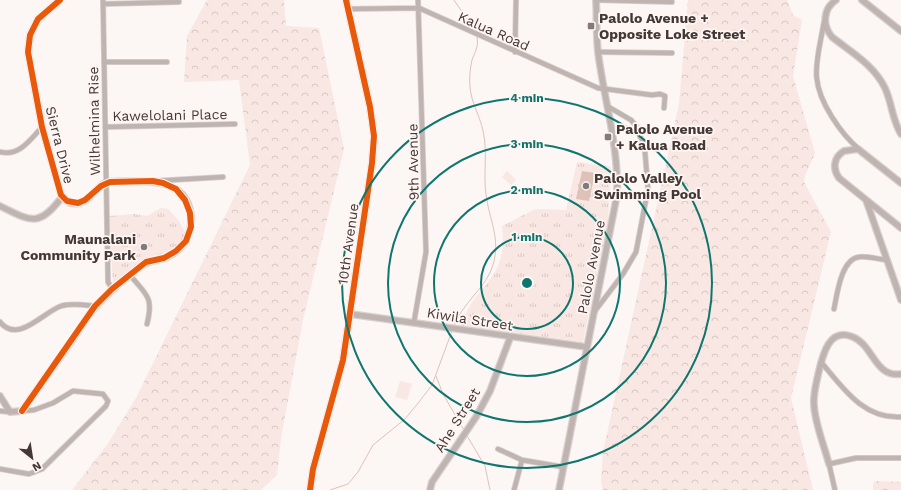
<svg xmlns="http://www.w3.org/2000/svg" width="901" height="490" viewBox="0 0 901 490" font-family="'Work Sans',sans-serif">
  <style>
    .grass { fill: #f9e7e3 }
    .forest { fill: url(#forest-crowns) }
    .park { fill: url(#park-tufts) }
    .water { fill: #dec2ba }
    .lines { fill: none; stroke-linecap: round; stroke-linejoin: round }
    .stream { stroke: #dec2ba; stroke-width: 1 }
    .minor-casing { stroke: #d6d1d0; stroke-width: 6 }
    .tertiary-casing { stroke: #d6d1d0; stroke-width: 8 }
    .minor { stroke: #c0b4b1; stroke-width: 4.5 }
    .tertiary { stroke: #c0b4b1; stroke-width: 5.5 }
    .cycleway-casing { stroke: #fff5f2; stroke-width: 8 }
    .cycleway { stroke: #e8590c; stroke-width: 6 }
    .ring { fill: none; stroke: #0f766e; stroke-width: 2 }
    .poi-dot { fill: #837b7a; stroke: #fff5f2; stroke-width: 1.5 }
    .labels { text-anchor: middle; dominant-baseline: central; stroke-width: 3.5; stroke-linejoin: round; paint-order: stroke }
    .poi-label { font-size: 14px; font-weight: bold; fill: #423937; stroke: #fff5f2; text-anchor: start }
    .street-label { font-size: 14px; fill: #423937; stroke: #fff5f2 }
    .centre { fill: #0f766e; stroke: #fff5f2; stroke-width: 2 }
    .ring-label { font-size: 12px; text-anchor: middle; font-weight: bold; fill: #0f766e; stroke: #fff5f2; stroke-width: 3.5; stroke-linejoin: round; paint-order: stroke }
  </style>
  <defs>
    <pattern id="forest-crowns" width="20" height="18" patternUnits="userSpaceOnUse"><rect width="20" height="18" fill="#f9e7e3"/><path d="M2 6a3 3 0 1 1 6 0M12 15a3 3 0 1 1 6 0" fill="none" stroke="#d7c7c3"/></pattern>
    <pattern id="park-tufts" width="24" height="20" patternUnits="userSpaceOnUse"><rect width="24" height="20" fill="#f9e7e3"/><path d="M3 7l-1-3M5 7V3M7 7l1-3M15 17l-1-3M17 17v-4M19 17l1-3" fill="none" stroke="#d7c7c3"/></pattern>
  </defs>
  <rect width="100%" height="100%" fill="#fcf6f5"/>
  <path class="grass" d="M507,171l9,9 -5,5 -9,-8z
    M400,381l12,3 -5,16 -12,-3z"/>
  <path class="forest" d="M207,0h77l2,26 33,2 25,121 -41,171 -22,118 -4,37 -16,15h-189l37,-48 28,-46 113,-231 -11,-85 -55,2 3,-46z
    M688,0h99l6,15 9,5 -9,56 22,77 -10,23 -1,6 27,50 -40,166 22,92h-210l-2,-9 2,-29 76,-348z
    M875,481l26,1v8h-28v-6z"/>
  <path class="park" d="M577,162l34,5 -3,54 -25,121 -122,-16c13,-43 48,-44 41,-100l33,-17 31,1z
    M161,208l7,1 11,12 6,11c2,20 -29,22 -40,27 -12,7 -20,20 -32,25l-4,-68 25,-2 13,2z"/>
  <path class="water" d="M582,171l13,2 -6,28 -13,-2z"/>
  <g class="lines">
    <path class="stream" d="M454,0l22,32
      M454,326c8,-23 33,-39 39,-61 8,-27 -4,-45 -7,-71 -3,-21 2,-42 -3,-63 -3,-15 -12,-29 -13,-44 -1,-9 0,-18 2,-27 3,-8 7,-14 5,-23
      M436,376l7,18 21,36
      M466,434l19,32 5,24
      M330,490l18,-6 10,-12 15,-27 32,-26 14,-17 13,-17 20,-54"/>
    <defs>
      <path id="minor" d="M103,0l5,282 4,7
        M596,0l76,2
        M103,4l76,-2
        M347,9l72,-1 179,80 54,7 8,-1 5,2 -1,12
        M824,22c-7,41 -16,57 8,95 8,13 16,23 28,33
        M515,52l1,-52
        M598,52l74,1
        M104,62h63
        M105,127l130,-3
        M0,152c19,5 31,-13 42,-25
        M154,181l69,-4
        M130,275c16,20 24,21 17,49
        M834,309c3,-14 7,-50 25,-52 8,-1 19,2 28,3
        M595,311l28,-37 13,-22 12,-63 -3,-37 -8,-25 -6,-7 -24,-14
        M0,322c18,22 42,-9 61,-16 11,-3 23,-1 34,0
        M414,322l12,-70 -8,-252
        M821,362c22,26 42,57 80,55
        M0,411l10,1
        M498,449l24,11
        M0,469l29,5 13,-5 64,-63 2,-5 -5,-7 -30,-3 -20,12 -19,7 -12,1
        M514,490l8,-30 41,7
        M835,490l-6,-26 27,-6h45"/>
      <path id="tertiary" d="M836,0c-13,9 -14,25 -4,37 19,15 42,28 53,51 7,15 7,32 16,46
        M862,0l39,31
        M901,183l-43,-34 -14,2c-10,6 -12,17 -5,27l62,50
        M866,200l35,100
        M0,206c32,16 39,21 62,-9
        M350,314l237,33
        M0,396l10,16 12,-1c16,-23 32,-46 49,-69 8,-12 16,-26 26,-37 12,-14 26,-24 40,-36 13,-10 15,-7 28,-11 16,-6 27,-23 26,-40 -2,-35 -32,-37 -59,-37 -8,1 -19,-1 -27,2 -10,5 -15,18 -26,20 -8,2 -14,-2 -18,-8l-19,-68 -14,-75 2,-17 8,-16 22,-19
        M829,464c-5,-19 -14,-40 -15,-59 -1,-11 2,-20 4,-30 4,-17 10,-49 35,-38 20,8 22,41 48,37
        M310,490l3,-21 30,-109 29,-197 2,-27 -4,-29 -24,-107
        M430,490l2,-8 44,-65 14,-26 20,-53
        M559,490l58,-295c2,-49 -13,-95 -19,-143 -2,-17 -1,-35 -2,-52"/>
    </defs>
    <use href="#minor" class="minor-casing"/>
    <use href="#tertiary" class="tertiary-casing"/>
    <use href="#minor" class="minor"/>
    <use href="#tertiary" class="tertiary"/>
    <defs>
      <path id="cycleway" d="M22,411l73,-105 17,-17 34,-27 18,-4 12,-7 10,-10 5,-14 -1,-14 -5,-13 -9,-11 -13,-6 -10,-2 -43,1 -9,4 -16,14 -7,3 -11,-2 -6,-6 -19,-68 -14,-75 2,-17 8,-16 22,-19
        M310,490l3,-21 30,-109 29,-197 2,-27 -4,-29 -24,-107"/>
    </defs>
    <use href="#cycleway" class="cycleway-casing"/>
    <use href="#cycleway" class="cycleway"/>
  </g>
  <g class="ring">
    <circle cx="527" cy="283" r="46"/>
    <circle cx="527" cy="283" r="93"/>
    <circle cx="527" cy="283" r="139"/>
    <circle cx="527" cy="283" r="185"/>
  </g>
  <g class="poi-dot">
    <rect x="587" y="22" width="8" height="8" rx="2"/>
    <rect x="604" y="133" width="8" height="8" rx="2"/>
    <circle cx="586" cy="186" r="4"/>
    <circle cx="144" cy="247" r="4"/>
  </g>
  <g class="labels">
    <g class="poi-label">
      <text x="599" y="18">Palolo Avenue +<tspan x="599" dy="16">Opposite Loke Street</tspan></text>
      <text x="616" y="129">Palolo Avenue<tspan x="616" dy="16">+ Kalua Road</tspan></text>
      <text x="594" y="178">Palolo Valley<tspan x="594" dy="16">Swimming Pool</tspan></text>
      <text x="136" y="239" text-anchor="end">Maunalani<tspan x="136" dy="16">Community Park</tspan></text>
    </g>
    <g class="street-label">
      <text transform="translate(494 31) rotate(24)">Kalua Road</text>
      <text transform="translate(170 115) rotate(-1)">Kawelolani Place</text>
      <text transform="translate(94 121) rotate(-91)">Wilhelmina Rise</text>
      <text transform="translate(60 145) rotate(76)">Sierra Drive</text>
      <text transform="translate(413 162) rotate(-91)">9th Avenue</text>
      <text transform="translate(348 244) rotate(-82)">10th Avenue</text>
      <text transform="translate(591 267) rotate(-79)">Palolo Avenue</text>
      <text transform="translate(470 319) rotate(9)">Kiwila Street</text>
      <text transform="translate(457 420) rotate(-58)">Ahe Street</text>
    </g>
  </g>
  <circle cx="527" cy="283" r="6" class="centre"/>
  <g class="ring-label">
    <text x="527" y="102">4 min</text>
    <text x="527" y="148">3 min</text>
    <text x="527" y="194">2 min</text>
    <text x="527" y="241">1 min</text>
  </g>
  <g transform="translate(32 458) rotate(150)" stroke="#fff5f2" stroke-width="3" paint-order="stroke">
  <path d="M0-3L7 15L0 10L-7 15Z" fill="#423937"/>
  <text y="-6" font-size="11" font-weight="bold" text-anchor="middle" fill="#423937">N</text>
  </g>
</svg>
